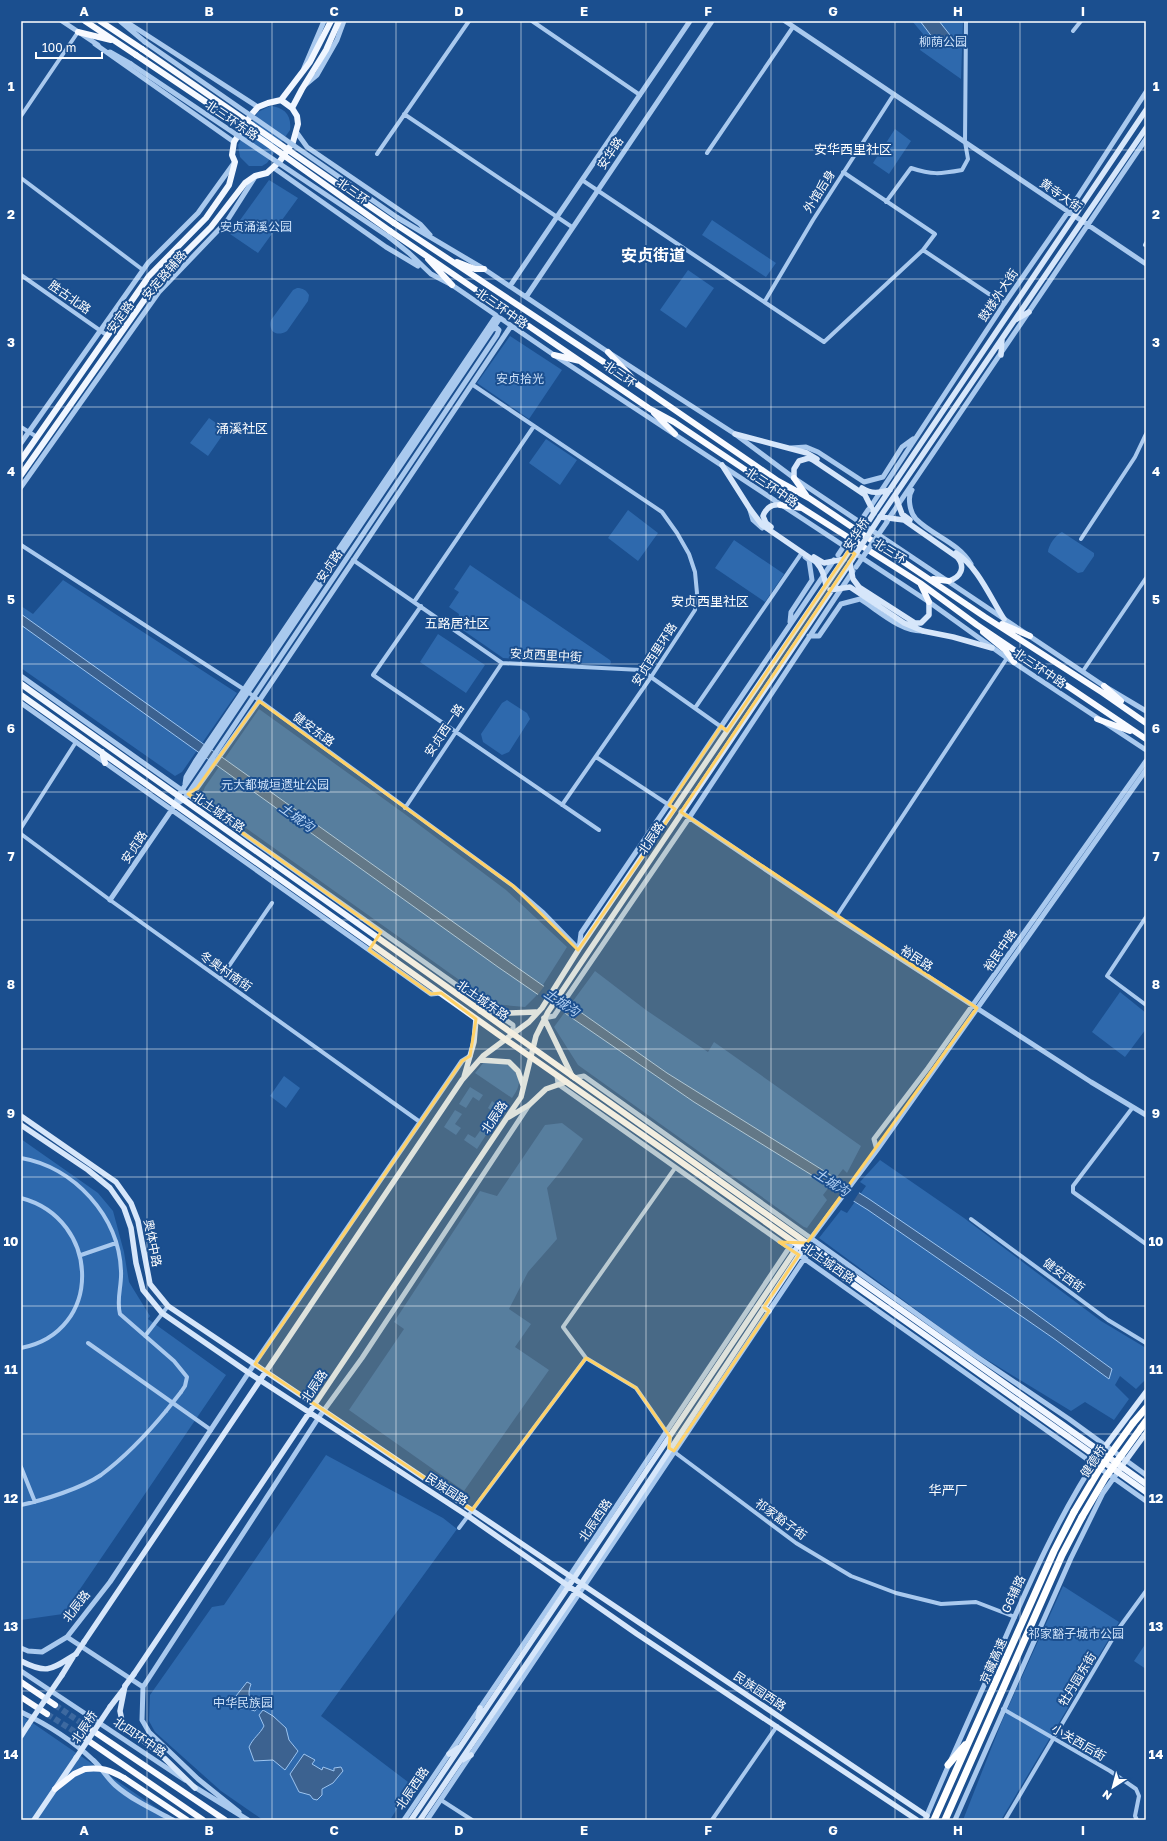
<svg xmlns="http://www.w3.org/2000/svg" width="1167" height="1841" viewBox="0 0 1167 1841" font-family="'Golos Text','Noto Sans SC',sans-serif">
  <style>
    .green { fill: #2e69ad }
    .water { fill: #3c6290; stroke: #9cc4f0 }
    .pier { fill: #1b4f8f }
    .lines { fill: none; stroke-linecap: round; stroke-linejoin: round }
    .trunk-tunnel { stroke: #3d69a0; stroke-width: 6; stroke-dasharray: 6 3; stroke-linecap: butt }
    .minor { stroke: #a9c9ee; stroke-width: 4 }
    .tertiary { stroke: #a9c9ee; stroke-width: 5 }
    .secondary { stroke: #d6e6fa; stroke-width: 5.5 }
    .primary { stroke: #f0f6ff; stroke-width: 6 }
    .trunk { stroke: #f8faff; stroke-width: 6 }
    .motorway { stroke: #fff; stroke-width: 7 }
    .minor-bridge { stroke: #a9c9ee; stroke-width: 4 }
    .tertiary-bridge { stroke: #a9c9ee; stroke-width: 5 }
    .secondary-bridge { stroke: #d6e6fa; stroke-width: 5.5 }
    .trunk-bridge { stroke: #f8faff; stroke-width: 6 }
    .motorway-bridge { stroke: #fff; stroke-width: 7 }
    .marked { fill: #ffd166; fill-opacity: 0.2; stroke: #ffd166; stroke-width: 3; stroke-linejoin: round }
    .grid { fill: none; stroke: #fff; stroke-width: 1; stroke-opacity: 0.55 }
    .labels { text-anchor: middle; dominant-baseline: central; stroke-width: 4; stroke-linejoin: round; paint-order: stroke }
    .park-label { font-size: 12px; fill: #cfe3fa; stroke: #1b4f8f }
    .street-label { font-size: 12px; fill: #fff; stroke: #1b4f8f }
    .neighbourhood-label { font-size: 13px; fill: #fff; stroke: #1b4f8f }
    .water-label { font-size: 13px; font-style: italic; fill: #b5d3f5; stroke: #1b4f8f }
    .district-label { font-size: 16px; font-weight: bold; fill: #fff; stroke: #1b4f8f }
    .neatline { fill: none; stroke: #fff; stroke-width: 1.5 }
    .grid-label { font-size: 13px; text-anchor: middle; font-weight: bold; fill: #fff }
  </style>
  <rect width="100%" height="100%" fill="#1b4f8f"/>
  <path class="green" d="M912,21h51l-2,58 -41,-29 3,-16z
    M270,106c14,1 22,9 20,24l-23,33 -5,3h-13l-9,-9 -2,-12 20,-33z
    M895,129l16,12 -22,33 -16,-11z
    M269,180l29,18 -40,55 -28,-19z
    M712,220l64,43 -10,14 -64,-42z
    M688,270l26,18 -28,40 -26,-18z
    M297,288c6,0 9,2 12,7l-1,6 -21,30c-10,6 -19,1 -16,-11l22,-30z
    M510,336l52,34 -33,49 -52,-36z
    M209,418l17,12 -18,26 -18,-13z
    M546,439l31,21 -17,25 -31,-22z
    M628,510l30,23 -20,28 -30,-23z
    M1062,532l32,21v3l-11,16 -5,1 -30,-21c0,-6 8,-18 14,-20z
    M734,540l50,34 -19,28 -50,-34z
    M470,565l140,95 1,2 -1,3 -107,-7 -46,-32 2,-12 -10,-7 10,-15 -5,-3z
    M63,580l174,113 -55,79 -7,4 -154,-108v-62l12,8z
    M438,634l47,31 -19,28 -46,-31z
    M507,700l20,13 3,6 -21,33 -7,3 -19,-13 -2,-8 21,-31z
    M259,709l143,103 104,78 61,57 -31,49 -11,11 -32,-3 -292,-208 4,-9z
    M595,971l51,39 62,42 6,-10 147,104 -14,27 -4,-4 -20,26 4,5 -20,28 -3,-1 -226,-162 -24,-38z
    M1120,992l26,21v16l-21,28 -33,-25z
    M504,1060c14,14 21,20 8,38l-37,-25 9,-11z
    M284,1076l16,12 -14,20 -16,-12z
    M470,1087l13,8 -4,6 -6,-4 -7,11 -7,-4z
    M492,1101l12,8 -12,17 -7,-4 7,-11 -4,-3z
    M455,1110l7,4 -7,10 6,4 -5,7 -12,-8z
    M562,1123l21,16 -22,32 -14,17 10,51 -29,33 -19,37 22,15 -16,23 34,23 -85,121 -115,-81 55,-81 -10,-7 86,-131 17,5 48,-71z
    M482,1128l6,4 -11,17 -13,-9 4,-6 7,4z
    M21,1139l77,54 15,18 11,41 5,30 21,34 -2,3 78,56 -163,239 -42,6z
    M880,1160l84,58 137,103 45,27v31l-10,10 -16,-13 -5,9 14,14 -15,21 -29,-18 -14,9 -100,-61 -152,-112 22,-28 6,3 19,-27 -6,-4z
    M326,1455l117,63 14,11 -136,187 91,69 -22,35h-127l-42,-29 -66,-59 -6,-11 1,-26 62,-88 12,-2z
    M1063,1586l56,36 -118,198h-38l39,-99z
    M1146,1643v26l-12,-8z
    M21,1715l153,105h-153z"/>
  <path class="water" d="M920,21h19l11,14 -4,5 -10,2z
    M21,614l487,347 159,112 202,126 145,99 98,71 -3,10 -56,-41 -185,-128 -174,-108 -196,-135 -477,-342z
    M247,1682l4,2c-4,10 -2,16 6,24l-2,3 -9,-3 -6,1 -4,-3v-10z
    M263,1710l10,6 13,12 3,12 9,11 -13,19 -12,-10 -19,1 -5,-14c4,-9 11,-13 15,-21l-5,-11z
    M304,1754l11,6 -3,4 10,6 1,-3 11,4v-3l7,-1 2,4 -10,12 -11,6v6l-5,5 -4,-1 -3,-4 -11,-3 -9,-18z"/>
  <path class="pier" d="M545,985l26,18 -7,11 -27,-18z
    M840,1178l20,13 -7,11 -21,-13z"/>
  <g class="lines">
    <path class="trunk-tunnel" d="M55,1705l31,21
      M47,1714l33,21"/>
    <path class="minor" d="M532,21l108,74
      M1073,31l8,-10
      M404,114l168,113
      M21,116l57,-84
      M707,153l86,-126
      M377,154l92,-133
      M21,178l122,92
      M582,180l242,162 99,-92 12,-16 -92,-62
      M886,202l25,-34c21,7 29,6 51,2l6,-11 -3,-17 1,-121
      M1145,245l1,-2
      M923,250l81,54
      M21,275l87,61
      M765,301l48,-81 81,-126
      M473,385l189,127 15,21 12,21 6,18 2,21 -2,17 -44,67 -89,128
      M21,427l16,10
      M1081,539l54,-82 11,-23
      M21,545l224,145 268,196 30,26 36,37
      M353,560l149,103 139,7 86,61
      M414,602l120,-176
      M421,606l-48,69 226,155
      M1083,671l63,-93
      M695,708l106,-154
      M596,757l79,52
      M405,808l97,-145
      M21,828l55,-86
      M21,834l89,66 310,222
      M836,917l171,-259
      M1146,917l-39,59 39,29
      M220,979l52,-76
      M1133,1107l-60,79v6l73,52
      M21,1158c53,9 98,58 100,113 1,15 -5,28 -1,43l54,47 13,16 -2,9 -4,6
      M21,1198c80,21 83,134 0,150
      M971,1219l137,101 38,23
      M81,1255l35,-12
      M145,1336l23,-30
      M88,1343l123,87
      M586,1358l50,30 34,49 -1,11 127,95 55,33 45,17 45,11 35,-2 39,15
      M21,1467l14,35
      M21,1505c23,-5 61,-17 80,-30 24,-18 46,-41 65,-64
      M459,1528l127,-170 -23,-31 112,-159
      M1003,1709l107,62 26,18 3,7 -4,20 2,4
      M441,1800l31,20
      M712,1820l65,-94
      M1005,1820l114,-192 27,-37"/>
    <path class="tertiary" d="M62,21l36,24
      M120,21l25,21
      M125,21l133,86
      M785,21l361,243
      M95,44l139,98
      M110,52l21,12
      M304,68l20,-47
      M305,85l12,-10 20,-35 7,-19
      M297,133l10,14 113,77 10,11
      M274,168l112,79 32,19
      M398,218l86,51 124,83 127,82 59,44 310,208 42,25
      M389,237l20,16 22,21 21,11 102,70 375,247 78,56 139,92
      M510,286l180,-265
      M526,297l186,-276
      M21,443l127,-180 50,-50 36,-50
      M791,448l15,-1 12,5 46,30 19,-5 19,-30 11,-8
      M21,487l138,-195 68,-71 28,-44
      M912,490c-5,7 -2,23 4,29 17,17 42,23 55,45
      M869,509l135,-205 64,-92 78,-120
      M750,510l3,10 9,8
      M887,521l259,-382
      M790,622l1,-10 21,-32 -3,-20 -4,-3
      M809,636h10l22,-32 19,-5c19,12 41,33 63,32
      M21,676l492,349v9
      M21,703l410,291 10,-1
      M185,784l1,-7 9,-15 301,-446
      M191,790l6,-2 62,-87 252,-375
      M175,805l8,-5 5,-6 309,-459 2,-5 -2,-2 -4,1
      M681,812l155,105 255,165 55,33
      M110,900l65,-95 3,-9 21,-31 301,-447
      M579,948l2,-15 253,-373
      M544,1018l10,-2 135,-198 164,-247
      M557,1076l1,8 588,417
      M574,1078l10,-2 389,278 96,65 77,56
      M877,1150l-3,-11 54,-71 218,-307
      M809,1241l68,-91 269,-380
      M67,1637l76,50
      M21,1648l7,3 14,1 25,-15 43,-55 147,-222 205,-299 8,-5
      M21,1671l164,109
      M143,1687l176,-270 43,-59 167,-253
      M143,1687l-1,33 7,12 49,47 41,33
      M21,1712c25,12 52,29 72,48 8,7 14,18 22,25 17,15 39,25 58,35
      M193,1786l55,34
      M404,1820l161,-237 228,-341h5
      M427,1820l381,-567 -1,-10
      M925,1820c25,-60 52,-118 78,-177 29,-66 58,-132 98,-191
      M955,1820l116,-262 32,-65 15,-21"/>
    <path class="secondary" d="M1015,320l14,-8
      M1001,355l1,-16
      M735,434l72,19 10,6
      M722,465l28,44 12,16 54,37c7,8 8,14 10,24
      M794,478v-9l5,-8 10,-3 4,2 52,35 9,18 272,-403
      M862,488c10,6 16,5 28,2
      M895,495l7,19 8,6
      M771,527l-5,-4 -3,-7c3,-8 8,-12 17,-11
      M956,553c22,14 34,44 48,66
      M814,557l10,6 20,-4
      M850,563l3,16 6,8 56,36h6l8,-8v-13
      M949,581c12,-4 17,-14 8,-24l-53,-37 -24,-3 266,-389
      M830,590l20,-3 54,36 19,8 30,6 39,11
      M480,1011l30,2 26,-1
      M544,1018l28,58
      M480,1060l29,2 9,9 5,14
      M464,1077l10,-35 2,-23
      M21,1116l95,66 15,21 7,18 12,63 18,22 759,510
      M509,1117l20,-12 17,-16 20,-7
      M21,1125l67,45 22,18 14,20 7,20 5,35 7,27 19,23 87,60 219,143 169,118 280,186
      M764,1307l5,4
      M1101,1452l45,-60
      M1119,1470l27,-37
      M84,1642l378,-562 21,-24 46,-34 13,-14 37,-59 265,-390
      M21,1661c27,14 31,8 55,-7
      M134,1674l378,-564 9,-13 15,-61 12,-24 302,-449
      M62,1675l11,-18
      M125,1686l-5,25 2,10 8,10 26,19 39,38
      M110,1707l13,-17
      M478,1718l2,-10
      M21,1736l7,-11
      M449,1754l9,-6
      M462,1760l9,-5
      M34,1820l42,-62
      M411,1820l387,-574 9,-3
      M420,1820l161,-236 224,-338"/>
    <path class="primary" d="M281,100l29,-38 21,-41
      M292,108l10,-19 24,-39 13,-29
      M21,460l128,-184 57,-58 23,-33 6,-23 -3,-7 2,-13 17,-27 7,-8 10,-4 13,-3
      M21,475l138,-196 52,-52 34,-44 10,-7 12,-3 13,-12 13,-19 5,-18 -1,-8 -5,-8 -11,-8
      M21,684l1125,800
      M21,695l481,342 172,120 472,335
      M102,752l3,11"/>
    <path class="trunk" d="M85,21l51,34
      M100,21l42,28
      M78,32l33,8
      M394,223l246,163 138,95 31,17 176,119 118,76 43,30
      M390,231l260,178 24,13 128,86 118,75 57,42 169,114
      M428,259l24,26
      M457,262l18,7h9
      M608,352l28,30
      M554,355l26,6
      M654,413l21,21
      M794,478l12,17
      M780,505l22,3
      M933,579l16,2
      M921,585l8,17
      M1002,624l28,12
      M983,632l22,18 9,12
      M1104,686l17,15
      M1097,719l33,12
      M21,1682l34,23
      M21,1697l26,17
      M86,1726l139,94
      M80,1735l123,85
      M124,1778l63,42
      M55,1789l19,-15 11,-5"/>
    <path class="motorway" d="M1133,1423l13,-15
      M1141,1428l5,-7
      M948,1765l17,-20
      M934,1820l120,-269 20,-39
      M945,1820l117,-265 20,-38"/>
    <path class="minor-bridge" d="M166,1411l15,-19"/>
    <path class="tertiary-bridge" d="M145,42l253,176
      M131,64l258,173
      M838,555l30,-45
      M856,567l31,-45"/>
    <path class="secondary-bridge" d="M844,559l30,-46
      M850,563l30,-46
      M76,1654l8,-12
      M125,1686l9,-12
      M28,1725l34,-50
      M76,1758l34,-51"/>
    <path class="trunk-bridge" d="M142,49l252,174
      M136,55l129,87 125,89
      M85,1769c16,-2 25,1 39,9"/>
    <path class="motorway-bridge" d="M1074,1512l25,-42 34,-47
      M1082,1517l23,-39 36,-50"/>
  </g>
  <path class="marked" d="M849,550l6,4 -174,258 296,196 -170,235 -28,-1 20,13 -35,52 5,4 -95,140 -5,-3 1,-11 -34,-49 -50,-30 -114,152 -217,-146 207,-303 8,-5 6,-37 -35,-26 -10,1 -62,-44 12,-18 -193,-138 9,-6 62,-87 254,185 65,64 97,-141 -6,-4 52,-79 6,5z"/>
  <path class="grid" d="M147,21v1799M272,21v1799M396,21v1799M521,21v1799M646,21v1799M771,21v1799M895,21v1799M1020,21v1799M21,150h1125M21,279h1125M21,407h1125M21,535h1125M21,664h1125M21,792h1125M21,920h1125M21,1049h1125M21,1177h1125M21,1306h1125M21,1434h1125M21,1562h1125M21,1691h1125"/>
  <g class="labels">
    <g class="park-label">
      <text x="943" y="41">柳荫公园</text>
      <text x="256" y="226">安贞涌溪公园</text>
      <text x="520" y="378">安贞拾光</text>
      <text x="275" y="784">元大都城垣遗址公园</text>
      <text x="1076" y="1633">祁家豁子城市公园</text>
      <text x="243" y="1702">中华民族园</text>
    </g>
    <g class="street-label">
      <text transform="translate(232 120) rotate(34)">北三环东路</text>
      <text transform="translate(610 153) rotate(-56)">安华路</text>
      <text transform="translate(353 191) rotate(35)">北三环</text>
      <text transform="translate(819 191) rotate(-58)">外馆后身</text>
      <text transform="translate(1061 195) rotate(35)">黄寺大街</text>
      <text transform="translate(164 275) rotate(-49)">安定路辅路</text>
      <text transform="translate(998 295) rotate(-56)">鼓楼外大街</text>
      <text transform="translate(70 297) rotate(35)">胜古北路</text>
      <text transform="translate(502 308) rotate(35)">北三环中路</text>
      <text transform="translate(120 317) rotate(-55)">安定路</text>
      <text transform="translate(620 374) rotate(35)">北三环</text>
      <text transform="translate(772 487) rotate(34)">北三环中路</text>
      <text transform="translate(856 534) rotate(-56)">安华桥</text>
      <text transform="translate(890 551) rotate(32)">北三环</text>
      <text transform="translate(329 566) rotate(-56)">安贞路</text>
      <text transform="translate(654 654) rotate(-57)">安贞西里环路</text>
      <text transform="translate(546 655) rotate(3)">安贞西里中街</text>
      <text transform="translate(1040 668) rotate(34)">北三环中路</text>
      <text transform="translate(314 729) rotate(36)">健安东路</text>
      <text transform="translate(444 730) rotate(-56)">安贞西一路</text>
      <text transform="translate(219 812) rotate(35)">北土城东路</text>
      <text transform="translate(651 838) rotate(-56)">北辰路</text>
      <text transform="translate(134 847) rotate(-56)">安贞路</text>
      <text transform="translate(1000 950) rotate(-55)">裕民中路</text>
      <text transform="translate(917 958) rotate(33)">裕民路</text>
      <text transform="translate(226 971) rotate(35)">冬奥村南街</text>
      <text transform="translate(483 1000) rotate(35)">北土城东路</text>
      <text transform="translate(494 1117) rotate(-56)">北辰路</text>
      <text transform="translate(153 1243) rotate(79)">奥体中路</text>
      <text transform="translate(829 1263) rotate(35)">北土城西路</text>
      <text transform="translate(1064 1275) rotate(36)">健安西街</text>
      <text transform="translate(314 1386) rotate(-56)">北辰路</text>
      <text transform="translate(1093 1461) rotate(-57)">健德桥</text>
      <text transform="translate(447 1489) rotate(33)">民族园路</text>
      <text transform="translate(781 1519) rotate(36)">祁家豁子街</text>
      <text transform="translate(595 1520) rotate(-56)">北辰西路</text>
      <text transform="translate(1013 1594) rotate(-65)">G6辅路</text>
      <text transform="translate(76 1606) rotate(-52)">北辰路</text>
      <text transform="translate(993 1661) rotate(-66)">京藏高速</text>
      <text transform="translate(1077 1679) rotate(-59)">牡丹园东街</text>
      <text transform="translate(760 1691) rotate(34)">民族园西路</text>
      <text transform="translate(84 1727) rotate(-56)">北辰桥</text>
      <text transform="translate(140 1737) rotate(34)">北四环中路</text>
      <text transform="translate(1079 1742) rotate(30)">小关西后街</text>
      <text transform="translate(412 1788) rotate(-56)">北辰西路</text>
    </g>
    <g class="neighbourhood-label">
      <text x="853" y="149">安华西里社区</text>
      <text x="242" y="428">涌溪社区</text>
      <text x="710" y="601">安贞西里社区</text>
      <text x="457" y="623">五路居社区</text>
      <text x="948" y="1490">华严厂</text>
    </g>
    <g class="water-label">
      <text transform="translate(297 817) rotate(36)">土城沟</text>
      <text transform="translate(562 1002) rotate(34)">土城沟</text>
      <text transform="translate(832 1182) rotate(33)">土城沟</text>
    </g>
    <g class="district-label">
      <text x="653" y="255">安贞街道</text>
    </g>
  </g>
  <rect width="1167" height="1841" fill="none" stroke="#1b4f8f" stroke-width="44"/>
  <g transform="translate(1113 1787) rotate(216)" stroke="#1b4f8f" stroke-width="3" paint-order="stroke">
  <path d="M0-3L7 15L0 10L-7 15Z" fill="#ffffff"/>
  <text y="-6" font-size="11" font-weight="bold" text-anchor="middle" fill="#ffffff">N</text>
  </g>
  <path d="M36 52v6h66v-6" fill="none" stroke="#ffffff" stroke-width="2"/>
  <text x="42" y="52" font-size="12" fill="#ffffff" stroke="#1b4f8f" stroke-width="3" paint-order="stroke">100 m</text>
  <rect x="22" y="22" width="1123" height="1797" class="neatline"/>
  <g class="grid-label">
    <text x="84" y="16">A</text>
    <text x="209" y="16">B</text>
    <text x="334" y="16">C</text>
    <text x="459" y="16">D</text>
    <text x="584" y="16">E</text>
    <text x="708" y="16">F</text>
    <text x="833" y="16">G</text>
    <text x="958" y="16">H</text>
    <text x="1083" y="16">I</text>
    <text x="11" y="91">1</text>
    <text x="1156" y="91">1</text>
    <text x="11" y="219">2</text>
    <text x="1156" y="219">2</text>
    <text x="11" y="347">3</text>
    <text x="1156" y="347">3</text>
    <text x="11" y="476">4</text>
    <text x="1156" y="476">4</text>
    <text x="11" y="604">5</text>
    <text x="1156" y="604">5</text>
    <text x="11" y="733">6</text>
    <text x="1156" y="733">6</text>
    <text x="11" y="861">7</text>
    <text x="1156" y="861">7</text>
    <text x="11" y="989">8</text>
    <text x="1156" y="989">8</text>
    <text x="11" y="1118">9</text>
    <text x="1156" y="1118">9</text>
    <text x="11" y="1246">10</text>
    <text x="1156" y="1246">10</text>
    <text x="11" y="1374">11</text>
    <text x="1156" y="1374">11</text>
    <text x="11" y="1503">12</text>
    <text x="1156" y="1503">12</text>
    <text x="11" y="1631">13</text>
    <text x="1156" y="1631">13</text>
    <text x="11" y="1759">14</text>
    <text x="1156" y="1759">14</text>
    <text x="84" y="1835">A</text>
    <text x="209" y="1835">B</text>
    <text x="334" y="1835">C</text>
    <text x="459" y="1835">D</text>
    <text x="584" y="1835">E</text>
    <text x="708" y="1835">F</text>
    <text x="833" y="1835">G</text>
    <text x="958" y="1835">H</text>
    <text x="1083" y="1835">I</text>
  </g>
</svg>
